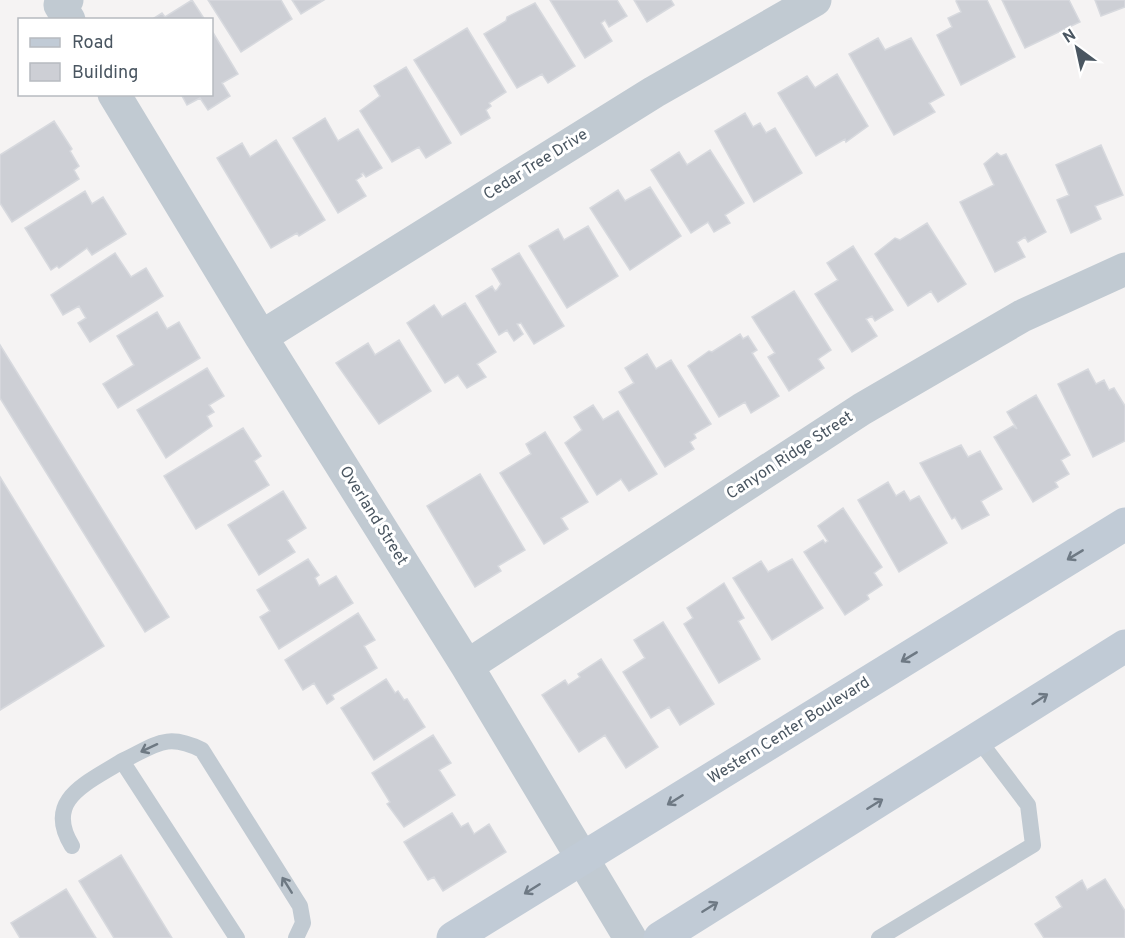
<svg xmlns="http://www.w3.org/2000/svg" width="1125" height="938" viewBox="0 0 1125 938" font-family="Overpass,sans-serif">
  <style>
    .building { fill: #cdcfd5; stroke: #d7d9de; stroke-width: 1.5 }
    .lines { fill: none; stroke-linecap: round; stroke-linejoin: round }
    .lane { stroke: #c1cad2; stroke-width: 16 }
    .street { stroke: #c1cad2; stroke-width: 33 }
    .secondary { stroke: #c1cbd6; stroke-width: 33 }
    .oneway { stroke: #6e7984 }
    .oneway2 { stroke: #6e7983 }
    .labels { text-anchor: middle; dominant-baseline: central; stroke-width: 6; stroke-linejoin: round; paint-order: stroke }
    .street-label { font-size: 16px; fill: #4a5661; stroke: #fff }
  </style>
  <rect width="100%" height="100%" fill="#f5f3f3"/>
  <path class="building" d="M192,0l13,20h-54l11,-7 3,4z
    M208,0h73l11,19 -51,33z
    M292,0h32l-23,14z
    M550,0h67l10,16 -18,11 -4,-7 -4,3 11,18 -27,17z
    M634,0h37l3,5 -27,17z
    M958,0h29l28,57 -54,28 -24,-50 15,-8 -4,-9 13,-6 -5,-11z
    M1002,0h67l11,22 -55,26z
    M1095,0h30v7l-24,9z
    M535,3l40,63 -27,17 -6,-9 -25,14 -33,-54 22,-13 1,-4z
    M467,28l39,64 -17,11 2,3 -5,4 4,8 -29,17 -47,-75z
    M212,31l26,43 -16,9 8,13 -22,14 -8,-12 -13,7 -6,-11h31z
    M878,38l7,12 26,-12 33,57 -15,8 6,9 -41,23 -45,-81z
    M406,67l45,76 -25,15 -7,-11 -27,15 -32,-51 20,-15 -6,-10z
    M837,74l31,52 -22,16 -1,-3 -29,17 -38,-63 29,-17 8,12z
    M745,113l8,14 7,-4 6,10 9,-5 27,45 -48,29 -39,-71z
    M325,118l13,23 20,-12 24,39 -16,9 -3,-4 -2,1 1,2 -6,4 10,16 -28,17 -45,-75z
    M54,121l18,28 -2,2 9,15 -5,4 5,9 -67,43 -12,-19v-48z
    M276,140l49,80 -26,16 -2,-3 -26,15 -54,-90 25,-15 8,14z
    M1101,145l22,50 -28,11 6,13 -30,14 -14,-33 12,-5 -13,-30z
    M710,150l34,53 -19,12 5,8 -16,9 -6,-10 -17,11 -40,-63 28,-18 8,13z
    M997,153l4,3 5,-2 40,78 -18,10 -3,-5 -8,5 8,15 -30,15 -35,-70 34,-17 -10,-21z
    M650,187l31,49 -51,34 -40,-62 28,-18 7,11z
    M85,191l7,13 11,-7 23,37 -34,21 -5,-7 -28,20 -2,-2 -6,4 -26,-42z
    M927,223l39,61 -28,18 -7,-11 -23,15 -33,-52 20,-16 5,2z
    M588,226l30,50 -51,32 -38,-62 29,-17 6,11z
    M853,246l40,64 -18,11 -3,-5 -6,3 11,17 -25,16 -37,-58 23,-14 -11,-17z
    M115,253l16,24 15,-9 17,28 -73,46 -12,-19 8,-5 -7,-12 -16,9 -12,-20z
    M519,253l45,73 -30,18 -13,-21 -4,1 6,10 -9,7 -7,-11 -8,5 -23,-39 16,-10 3,5 2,-1 4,-6 -9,-15z
    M794,291l37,59 -13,9 6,9 -35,23 -21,-34 7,-4 -23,-36z
    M465,303l31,49 -19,12 9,13 -19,11 -9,-13 -13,8 -38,-60 27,-18 8,12z
    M157,312l10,17 12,-7 21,36 -82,50 -15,-24 31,-19 -17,-29z
    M740,334l3,5 5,-3 9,14 -5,3 27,43 -28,17 -6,-11 -26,15 -31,-51 21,-15 3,1z
    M399,340l32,51 -52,33 -43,-61 32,-20 7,12z
    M0,345l169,272 -24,15 -145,-234z
    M647,354l9,15 15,-9 40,64 -17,10 2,4 -6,4 4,7 -29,18 -46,-75 15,-9 -9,-15z
    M207,368l17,28 -15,9 5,7 -7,4 5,10 -46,32 -29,-48z
    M1088,369l8,15 8,-4 5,10 5,-2 11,18v35l-32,16 -35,-73z
    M1036,395l34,60 -9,5 8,14 -14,8 3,5 -25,15 -39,-65 19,-11 4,3 -10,-17z
    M593,405l10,15 15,-9 39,63 -28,17 -8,-12 -24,16 -32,-52 17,-13 -8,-13z
    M243,428l18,28 -7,5 15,24 -73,44 -32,-53z
    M545,432l43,70 -27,16 7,11 -24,15 -44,-71 31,-19 -5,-10z
    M961,445l7,12 12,-6 22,38 -21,12 8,14 -27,14 -7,-12 -3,2 -32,-56z
    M480,474l45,76 -27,16 3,5 -26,16 -48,-81z
    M0,477l104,169 -104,64z
    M888,482l8,14 8,-5 6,10 9,-5 28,47 -48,29 -41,-72z
    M283,491l23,37 -19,12 8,12 -36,23 -31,-50z
    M843,508l39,59 -8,6 8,12 -15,10 2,4 -24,16 -41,-63 19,-12 2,3 3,-2 -10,-15z
    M308,559l11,16 -4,3 4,8 17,-10 17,27 -74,46 -19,-32 10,-6 -13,-21z
    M792,559l31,49 -51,32 -39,-62 28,-17 7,11z
    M724,583l20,35 -6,3 22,38 -41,24 -35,-59 9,-6 -6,-10z
    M358,613l17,27 -11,6 13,22 -45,27 2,4 -7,5 -13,-21 -11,7 -18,-30z
    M663,622l51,82 -34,21 -11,-18 -18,11 -28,-46 22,-14 -11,-18z
    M601,659l57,88 -32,21 -21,-33 -26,17 -37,-57 23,-15 3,5 12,-8 -2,-3z
    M386,679l9,14 3,-2 6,9 3,-1 18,28 -51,33 -33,-52z
    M433,735l18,28 -12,7 16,25 -51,32 -17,-23 3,-2 -18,-29z
    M452,813l9,14 7,-4 6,11 15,-10 17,28 -63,39 -9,-14 -6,3 -24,-38z
    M121,855l51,83h-58l-35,-57z
    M1105,879l20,32v27h-81l-9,-14 27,-17 -6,-10 26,-17 5,10z
    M66,889l30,49h-76l-9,-15z"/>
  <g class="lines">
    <path class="lane" d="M122,761c34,-16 44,-29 80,-11l98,156 3,17 -7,15
      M72,846c-29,-47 16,-63 50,-85l115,177
      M879,938l154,-93 -5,-40 -50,-66"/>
    <path class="street" d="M67,0l-7,5 9,15
      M114,94l147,243 206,329 163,272
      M261,337l393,-245 161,-92
      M467,666l395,-257 160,-93 103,-47"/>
    <path class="secondary" d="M453,938l672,-414
      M660,938l465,-292"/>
  </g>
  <defs><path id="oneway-shaft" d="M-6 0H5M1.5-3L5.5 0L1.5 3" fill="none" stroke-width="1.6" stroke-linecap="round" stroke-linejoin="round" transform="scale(1.5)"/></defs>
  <g class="oneway">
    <use href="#oneway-shaft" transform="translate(1075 555) rotate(149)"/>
    <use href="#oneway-shaft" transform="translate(909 657) rotate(149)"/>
    <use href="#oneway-shaft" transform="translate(1040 699) rotate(-33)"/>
    <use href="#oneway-shaft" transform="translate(675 800) rotate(148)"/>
    <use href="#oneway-shaft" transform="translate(875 804) rotate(-32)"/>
    <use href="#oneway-shaft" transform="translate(532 889) rotate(148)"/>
    <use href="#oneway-shaft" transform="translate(710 907) rotate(-32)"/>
  </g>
  <g class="oneway2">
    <use href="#oneway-shaft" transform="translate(149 748) rotate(155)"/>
    <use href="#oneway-shaft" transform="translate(287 885) rotate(-122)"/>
  </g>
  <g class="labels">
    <g class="street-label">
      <text transform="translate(536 165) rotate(-32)">Cedar Tree Drive</text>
      <text transform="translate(790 456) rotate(-33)">Canyon Ridge Street</text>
      <text transform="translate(373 516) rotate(58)">Overland Street</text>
      <text transform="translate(789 731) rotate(-32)">Western Center Boulevard</text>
    </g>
  </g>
  <rect x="18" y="18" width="195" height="78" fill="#ffffff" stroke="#b7bbc0" stroke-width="1.5"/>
  <rect x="30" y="38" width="30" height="9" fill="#c1cbd6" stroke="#b7bbc0" stroke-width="1.5"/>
  <text x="72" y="48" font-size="18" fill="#4a5661">Road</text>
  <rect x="30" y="63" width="30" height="18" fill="#cdcfd5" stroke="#b7bbc0" stroke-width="1.5"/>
  <text x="72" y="78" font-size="18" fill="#4a5661">Building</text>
  <g transform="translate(1077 48) rotate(327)" stroke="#ffffff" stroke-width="4.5" paint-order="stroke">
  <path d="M0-4.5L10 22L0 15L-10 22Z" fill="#4a5661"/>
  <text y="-9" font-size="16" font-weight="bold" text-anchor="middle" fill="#4a5661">N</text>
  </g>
</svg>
